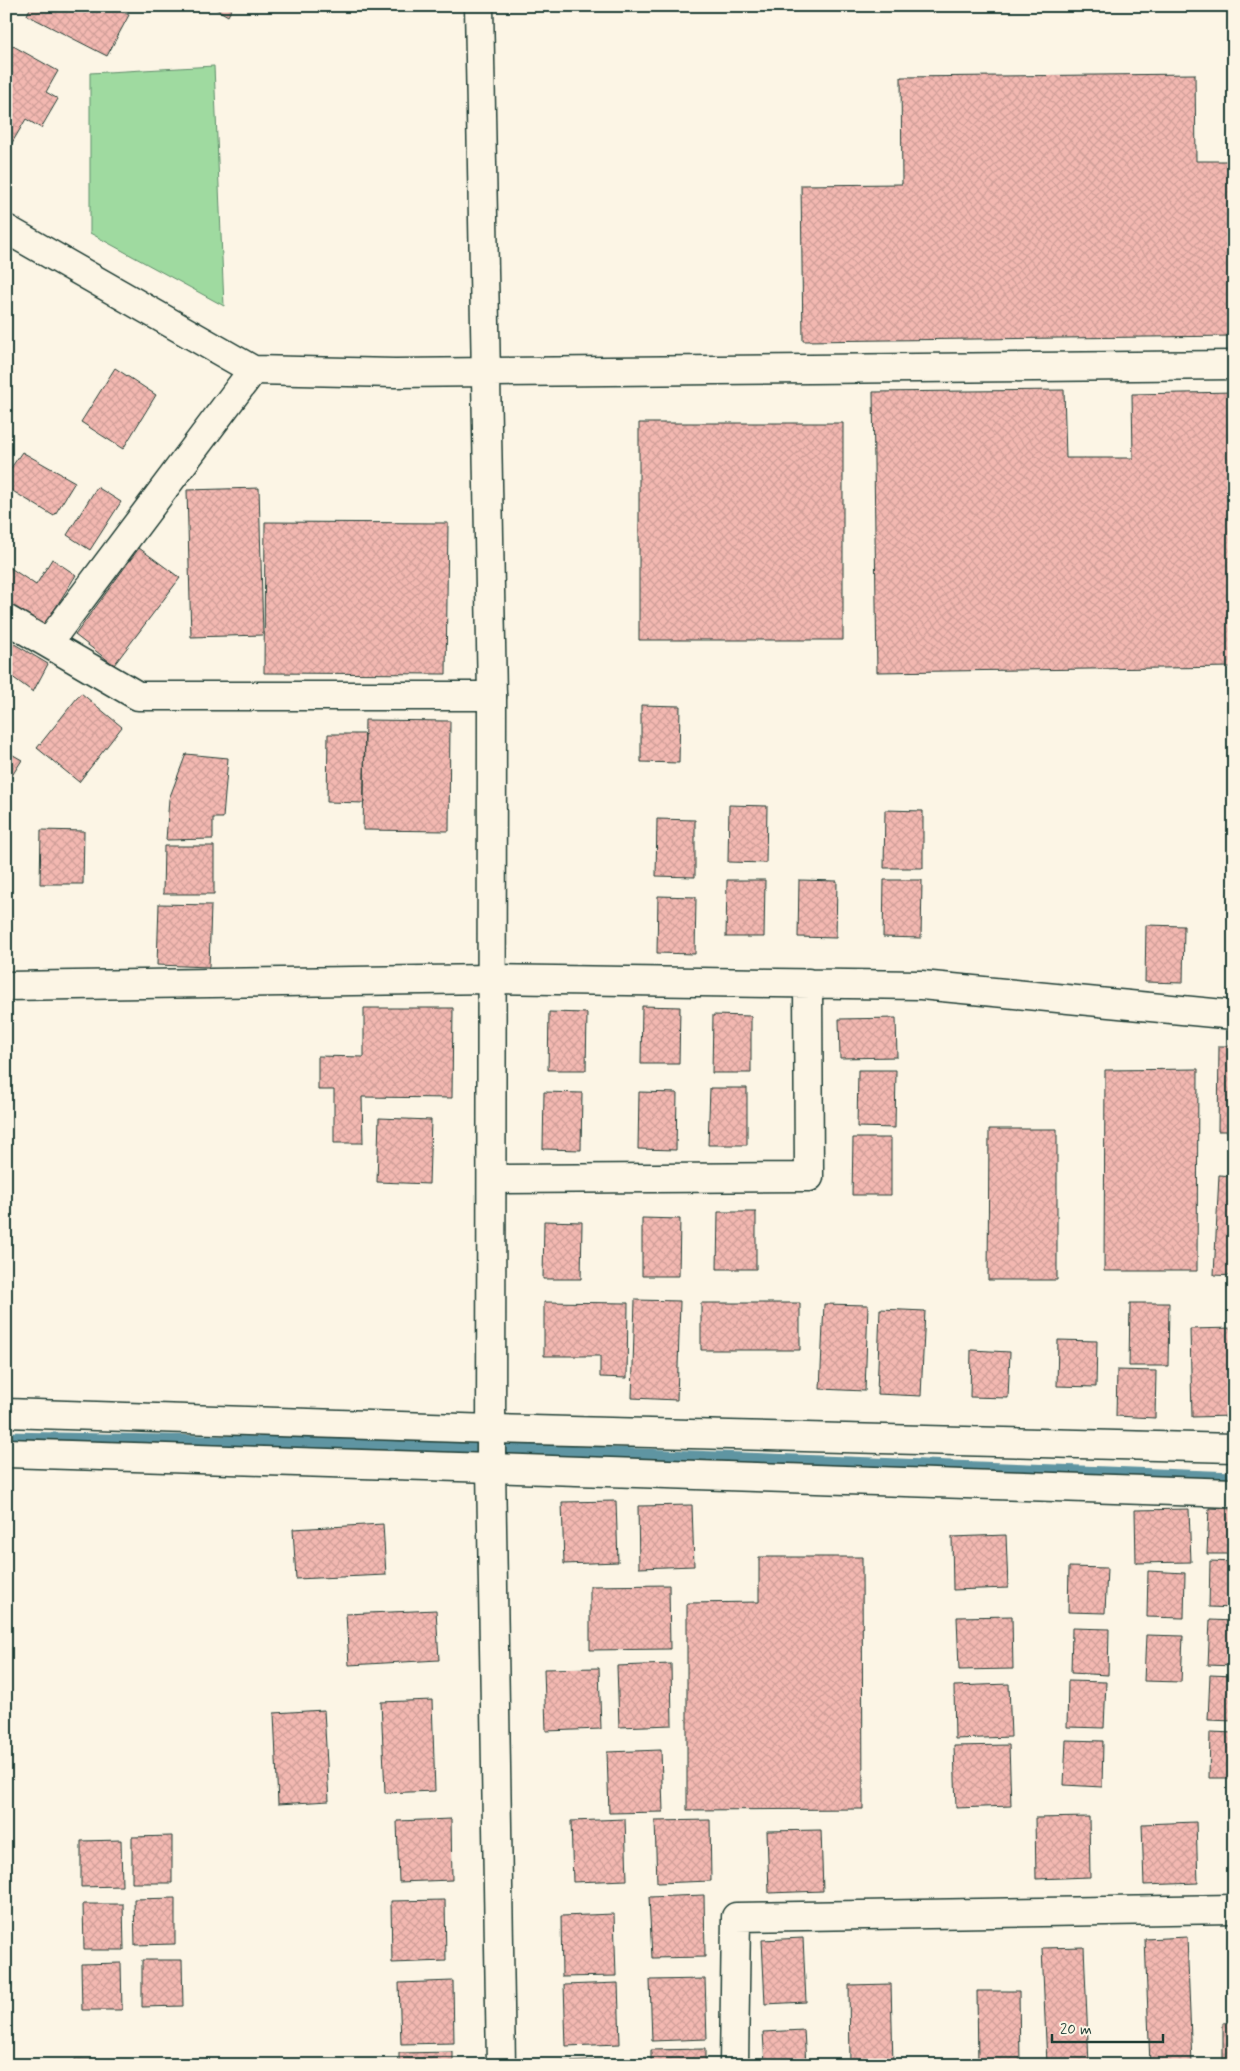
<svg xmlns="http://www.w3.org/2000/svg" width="1240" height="2071" viewBox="0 0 1240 2071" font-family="Mynerve,sans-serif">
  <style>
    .grass { fill: #9fdaa0; stroke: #5f8c6a }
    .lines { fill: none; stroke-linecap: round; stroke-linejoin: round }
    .stream { stroke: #5f95a2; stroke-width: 11 }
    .building { fill: url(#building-cross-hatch); stroke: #1f3d34 }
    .street-casing { stroke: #1f3d34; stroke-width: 31 }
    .secondary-casing { stroke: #1f3d34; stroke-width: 31 }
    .street { stroke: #fcf5e5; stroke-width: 28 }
    .secondary { stroke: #fcf5e5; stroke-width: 28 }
  </style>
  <defs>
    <pattern id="building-cross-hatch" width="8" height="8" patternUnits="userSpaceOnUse" patternTransform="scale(1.25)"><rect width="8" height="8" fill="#f3b8b1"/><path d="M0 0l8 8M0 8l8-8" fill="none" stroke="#d09f99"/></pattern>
  </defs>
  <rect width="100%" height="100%" fill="#fcf5e5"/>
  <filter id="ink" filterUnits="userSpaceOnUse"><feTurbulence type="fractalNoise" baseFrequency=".02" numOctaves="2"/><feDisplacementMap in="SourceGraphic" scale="10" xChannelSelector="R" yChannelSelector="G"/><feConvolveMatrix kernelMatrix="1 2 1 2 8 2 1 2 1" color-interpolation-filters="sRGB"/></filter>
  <g filter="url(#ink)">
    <path class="grass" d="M214,66l10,240 -134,-73v-160z"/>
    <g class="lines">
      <path class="stream" d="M6,1437l402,8 826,32"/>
    </g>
    <path class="building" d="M31,6h81l17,9 -22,41 -80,-41z
      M211,6h22l-5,10z
      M6,42l52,29 -12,21 12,7 -17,29 -15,-9 -20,34z
      M1195,74l1,87h38v175l-431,5 -2,-156 101,-1 -1,-107z
      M115,368l41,27 -33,54 -42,-27z
      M1064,390l2,68h67l-1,-64 102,-2v275l-357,5 -4,-280z
      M639,423h204v217h-204z
      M22,452l53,30 -21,34 -48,-29v-12z
      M97,487l24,15 -31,48 -23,-15z
      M259,488l4,147 -72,2 -4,-147z
      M265,522l183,1 -2,151 -182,-1z
      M139,548l41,30 -66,87 -39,-30z
      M52,559l24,16 -33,53 -37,-23v-40l30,20z
      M6,639l42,25 -15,28 -22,-16 -5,8z
      M81,693l41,34 -43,55 -42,-34z
      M641,705l39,1 -1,57 -38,-1z
      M365,720l85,1 -1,110 -86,-1z
      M328,734h37l-1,69 -37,-1z
      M6,751l16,9 -16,25z
      M186,754l42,4 -5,60h-10v21l-47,1 3,-41z
      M729,805l38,1 -1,57 -38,-1z
      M885,810l38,1v57h-39z
      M657,819l38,1v57l-39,-1z
      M41,830l43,1 -1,53h-43z
      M164,846h50v48h-51z
      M727,880h38l-1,57h-38z
      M799,880l38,1 -1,57 -38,-1z
      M884,880h38l-1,58 -38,-1z
      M658,896l38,1 -1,57 -38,-1z
      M159,904l52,1 -2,62 -52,-2z
      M1146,925l38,1 -1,57 -38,-1z
      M642,1006l38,1 -1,57h-38z
      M364,1008h89l-1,90 -90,-1 1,46h-29v-53h-16v-34l46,1z
      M549,1012l38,1 -1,57h-38z
      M713,1015l38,1v57h-39z
      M896,1018l1,39 -57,1 -1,-39z
      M1219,1046h15v85h-16z
      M1198,1069l-1,202h-93l1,-201z
      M858,1070h38l-1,58 -38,-1z
      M710,1088h37v57h-39z
      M544,1092l38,1 -1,57 -38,-1z
      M639,1092l38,1 -1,57 -38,-1z
      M379,1118l52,2 -2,64 -52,-2z
      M989,1129h68v151h-69z
      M853,1138h38v57h-39z
      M1219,1175l15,1v100l-20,-1z
      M718,1212h38v57h-39z
      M642,1218l38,1 -1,57h-37z
      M544,1221l38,1 -1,57h-38z
      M635,1300l45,1 -3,99 -45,-2z
      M544,1302l84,1 -1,75 -27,-1v-21h-56z
      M701,1303h99v47h-99z
      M1130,1303h39l-1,63h-39z
      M824,1304l44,1 -3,86 -45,-2z
      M880,1309l45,2 -4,85 -44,-2z
      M1234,1328v88l-42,1 -2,-88z
      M1058,1340l39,1 -1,46 -39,-1z
      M971,1350l39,2 -2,46 -38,-1z
      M1117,1370l39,1 -1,47 -39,-2z
      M616,1501l2,61 -54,2 -2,-62z
      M692,1505l2,61 -55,2 -1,-62z
      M1209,1508l25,1v45h-27z
      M1189,1509l2,53 -55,1 -1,-53z
      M383,1524l3,51 -90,4 -3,-50z
      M1006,1535l2,53 -55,2 -1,-53z
      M759,1557h103l1,252 -176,1v-207l72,-1z
      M1210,1561l24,1v46l-25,-1z
      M1069,1567l38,1 -2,45 -37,-1z
      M1148,1571l37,2 -1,45 -37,-1z
      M669,1585l1,64 -80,1v-64z
      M436,1610l3,50 -90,5 -3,-51z
      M1012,1616l1,53 -54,1 -2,-53z
      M1210,1620l24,1v45l-26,-1z
      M1072,1628l37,1 -1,46 -37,-2z
      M1146,1635l37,1 -2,46 -37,-1z
      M671,1664l1,61 -53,2 -2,-61z
      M599,1668l2,61 -55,2 -2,-62z
      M1210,1675l24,1v45l-26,-1z
      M1068,1681l38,1 -2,46 -37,-1z
      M1009,1684l2,53 -56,2 -1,-53z
      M432,1700l3,91 -50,2 -4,-91z
      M324,1710l5,91 -51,3 -4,-91z
      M1210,1732l24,1v45h-25z
      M1066,1740l37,1 -1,46 -38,-2z
      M1009,1745l2,61 -55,2 -2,-62z
      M661,1750l2,62 -54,1 -2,-61z
      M1089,1817l1,60 -54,2 -1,-61z
      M451,1819l1,61 -53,2 -2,-61z
      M625,1819l2,61 -54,2 -2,-61z
      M710,1820l1,61 -54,2 -2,-62z
      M1196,1822l2,61 -54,2 -2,-61z
      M821,1830l2,61 -54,2 -2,-62z
      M172,1836v47h-40v-46z
      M121,1840l1,46 -41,1v-46z
      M704,1895l1,62 -53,1 -3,-61z
      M175,1898v46l-40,1 -1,-46z
      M445,1900l1,61 -54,2 -1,-62z
      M83,1904h40l1,46h-40z
      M614,1914l2,62 -54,1 -1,-61z
      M1187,1937l5,128h-42l-5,-126z
      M803,1938l3,64 -41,2 -3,-64z
      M1084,1947l5,118h-42l-5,-117z
      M142,1960h40l1,46 -41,1z
      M121,1963l1,47h-40l-1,-46z
      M705,1979l2,60 -55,2 -2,-61z
      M453,1981l1,62 -53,1 -2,-61z
      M618,1983l2,61 -54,2 -2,-61z
      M891,1984l2,81h-43l-1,-80z
      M977,1991h42l1,74h-42z
      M1234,2022v43h-11v-42z
      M804,2030l2,35h-41l-2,-33z
      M705,2049v16h-54v-15z
      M453,2052v13h-54v-12z
      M75,2059l53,1v5h-53z
      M616,2060v5h-54v-3z"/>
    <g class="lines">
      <defs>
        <path id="street" d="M6,619l132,77h354
          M48,643l205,-273
          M6,986l486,-7 429,6 313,30
          M492,1179l317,-2 -1,-194
          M6,1413l486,16 742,19
          M6,1453l485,15 743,25
          M734,2065l2,-148 498,-8"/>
        <path id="secondary" d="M479,6l13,690 -1,772 10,597
          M6,229l247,141 142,3 839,-8"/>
      </defs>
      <use href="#street" class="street-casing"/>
      <use href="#secondary" class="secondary-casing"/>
      <use href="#street" class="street"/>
      <use href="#secondary" class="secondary"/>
    </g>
  </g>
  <rect width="1240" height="2071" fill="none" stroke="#fcf5e5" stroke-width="25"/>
  <rect x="12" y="12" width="1215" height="2046" fill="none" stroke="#1f3d34" stroke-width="2" filter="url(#ink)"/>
  <path d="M1052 2034v8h111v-8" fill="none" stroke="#1f3d34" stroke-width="2.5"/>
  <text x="1060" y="2034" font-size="15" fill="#1f3d34" stroke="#fcf5e5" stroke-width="4" paint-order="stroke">20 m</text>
</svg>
